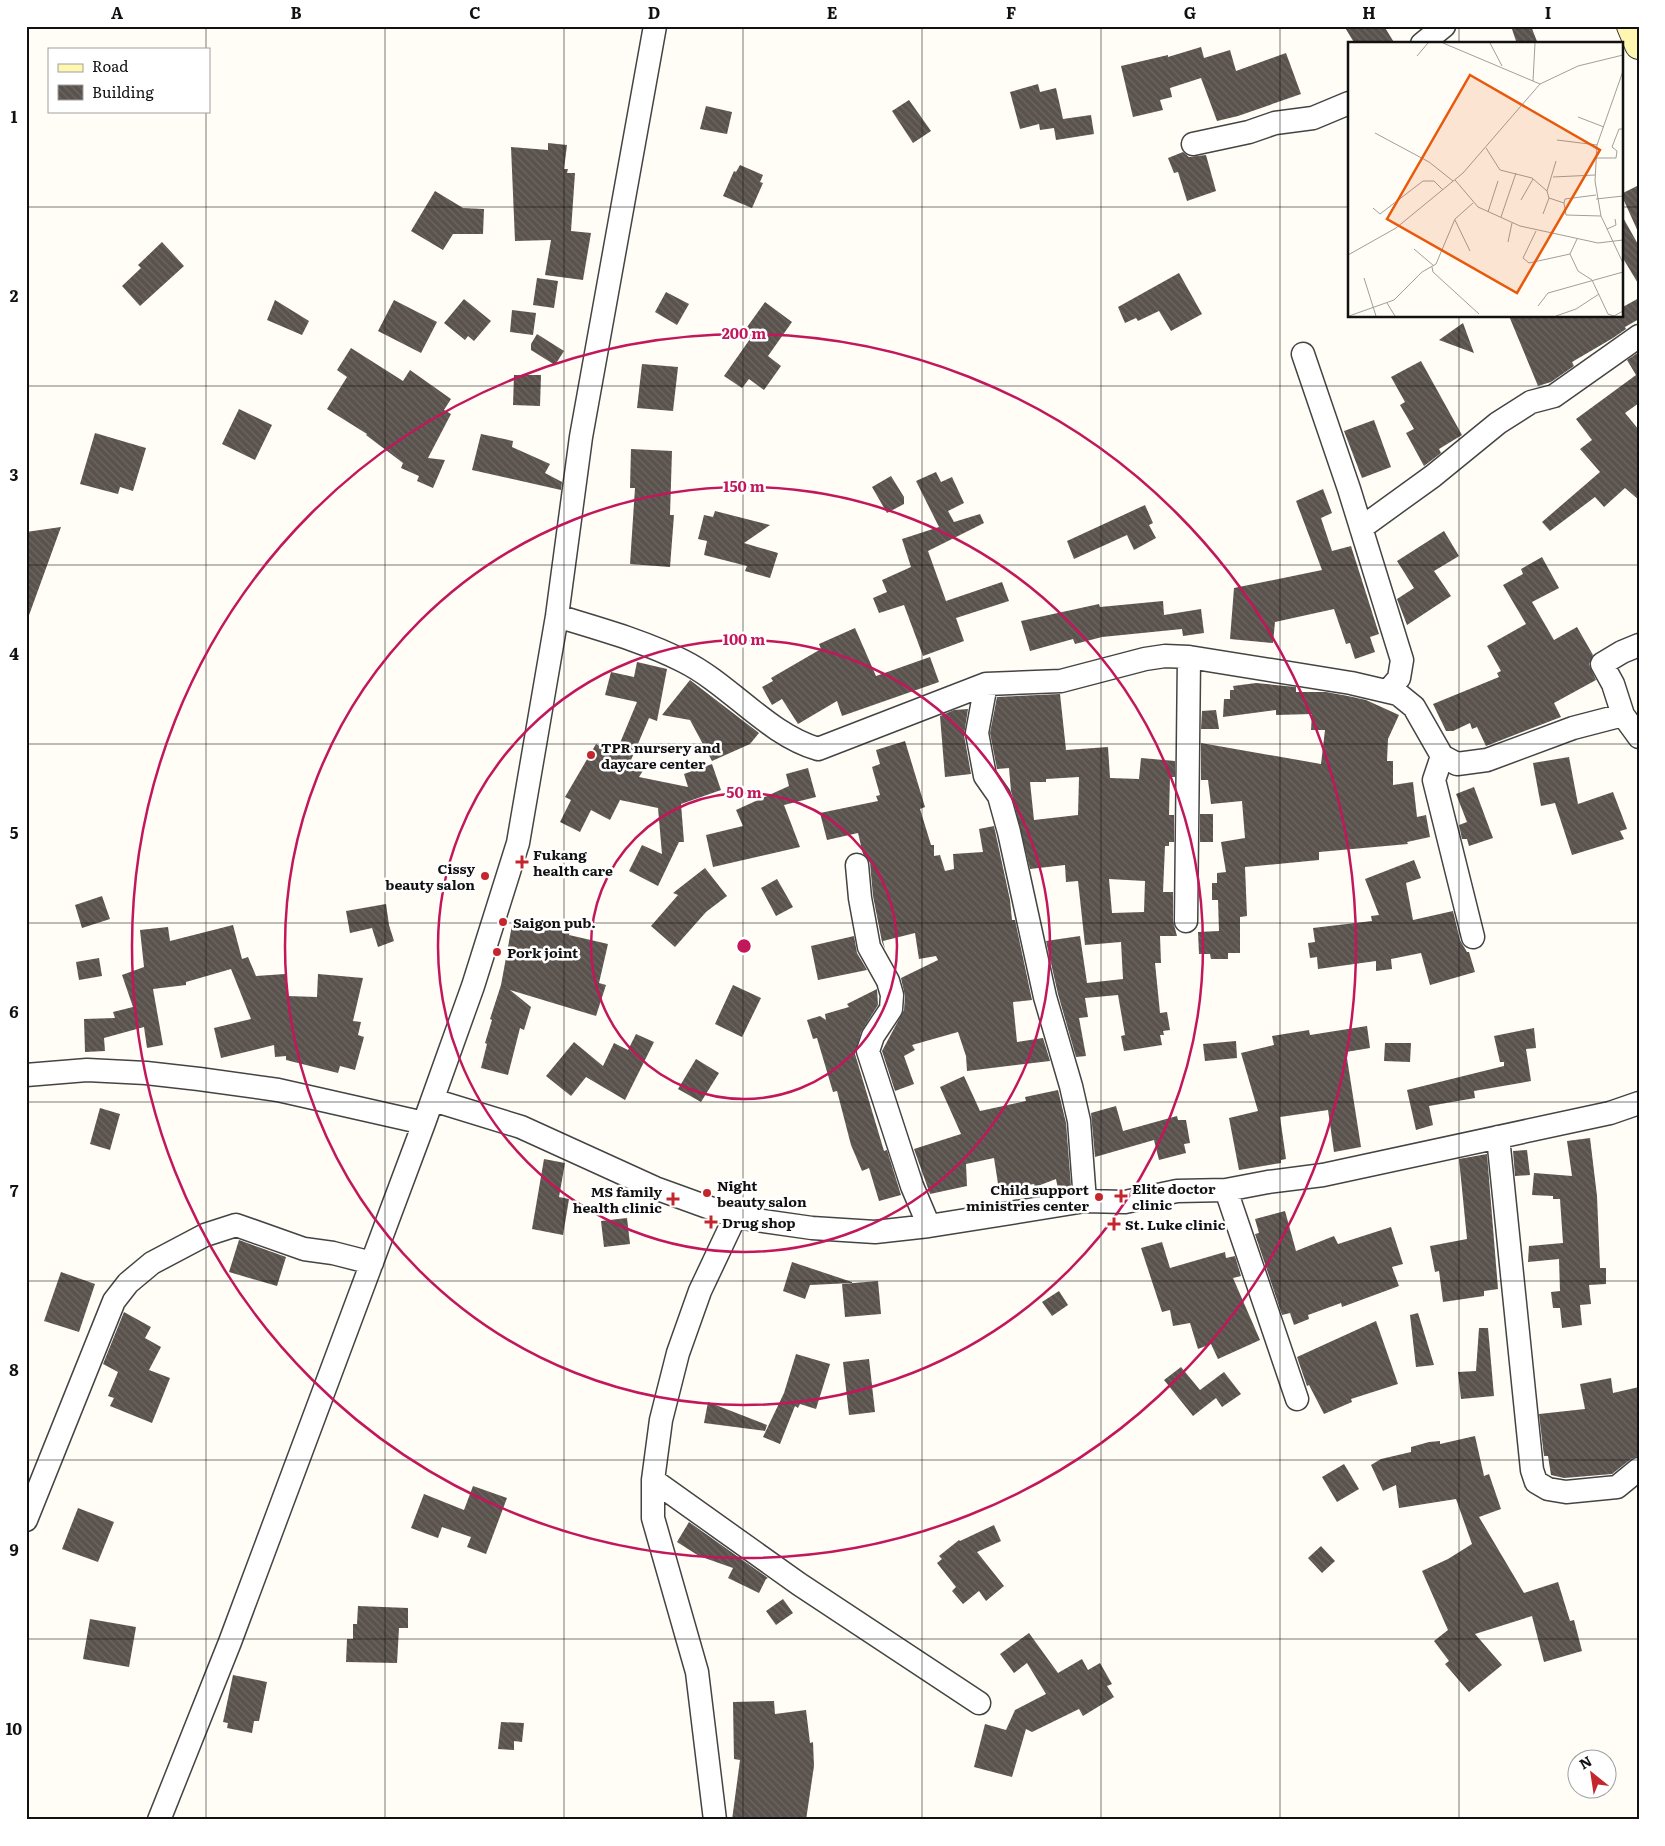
<svg xmlns="http://www.w3.org/2000/svg" width="1665" height="1846" viewBox="0 0 1665 1846" font-family="Literata,serif">
  <style>
    .building { fill: url(#building-back-hatch); fill-rule: evenodd }
    .lines { fill: none; stroke-linecap: round; stroke-linejoin: round }
    .street-casing { stroke: #444; stroke-width: 25 }
    .secondary-casing { stroke: #333; stroke-width: 30 }
    .street { stroke: #fff; stroke-width: 22 }
    .secondary { stroke: #fff6b0; stroke-width: 28 }
    .grid { fill: none; stroke: #111; stroke-width: 1; stroke-opacity: 0.55 }
    .ring { fill: none; stroke: #c2185b; stroke-width: 2.5 }
    .poi-dot { fill: #c4262e; stroke: #fff; stroke-width: 2 }
    .labels { text-anchor: middle; dominant-baseline: central; stroke-width: 5; stroke-linejoin: round; paint-order: stroke }
    .poi-label { font-size: 14px; font-weight: bold; fill: #111; stroke: #fff; text-anchor: start }
    .inset-road { fill: none; stroke: #a09f9a; stroke-width: 1 }
    .view { fill: #e8590c; fill-opacity: 0.15; stroke: #e8590c; stroke-width: 2.5 }
    .inset-edge { fill: none; stroke: #111; stroke-width: 2.5 }
    .centre { fill: #c2185b; stroke: #fff; stroke-width: 2.5 }
    .ring-label { font-size: 15px; text-anchor: middle; font-weight: bold; fill: #c2185b; stroke: #fff; stroke-width: 5; stroke-linejoin: round; paint-order: stroke }
    .neatline { fill: none; stroke: #111; stroke-width: 2 }
    .grid-label { font-size: 16px; text-anchor: middle; font-weight: bold; fill: #111 }
  </style>
  <defs>
    <pattern id="building-back-hatch" width="6" height="6" patternUnits="userSpaceOnUse" patternTransform="scale(1.25)"><rect width="6" height="6" fill="#5a524d"/><path d="M-1 5l2 2M0 0l6 6M5-1l2 2" fill="none" stroke="#6d6662"/></pattern>
  </defs>
  <rect width="100%" height="100%" fill="#fffdf5"/>
  <path class="building" d="M1344,26h40l11,18h-40z
    M1511,26h20l7,18h-21z
    M1201,47l3,11 26,-8 6,21 50,-18 15,41 -63,22 -21,5 -16,-43 -31,10 2,9 -12,3 3,10 -30,7 -12,-51 47,-11v2z
    M1038,84l2,8 16,-4 7,31 28,-4 3,19 -38,6 -2,-12 -14,2 -1,-6 -19,5 -10,-37z
    M909,100l22,31 -18,12 -21,-32z
    M706,106l26,6 -5,22 -27,-5z
    M548,143l19,2 -3,24h4l-1,4h8l-4,58 20,2 -8,47 -38,-5 6,-35 -36,1 -4,-94 37,3z
    M1183,152l6,5 17,-2 10,36 -29,10 -9,-29 -4,1 -6,-15z
    M740,165l23,10 -3,7 3,1 -11,25 -29,-12 11,-25 2,1z
    M1639,185v49l-18,-40z
    M435,191l28,17 21,1 -1,25h-30l-10,16 -32,-19z
    M1621,214l18,32v39l-18,-30z
    M162,242l22,24 -44,40 -18,-20 19,-18 -3,-3z
    M1179,273l23,41 -31,17 -12,-20 -21,10 -2,-3 -11,5 -7,-16z
    M537,278l21,3 -4,27 -21,-3z
    M666,292l23,12 -12,21 -22,-13z
    M1639,298v21l-14,8 1,2 -13,9 -41,24 2,4 -23,16 -13,4 -29,-70h112v-8z
    M464,299l27,22 -17,20 -6,-5 -3,4 -21,-17z
    M275,300l34,21 -7,14 -35,-15z
    M394,300l43,22 -16,31 -43,-22z
    M765,302l27,20 -24,34 13,10 -17,24 -15,-11 -7,9 -18,-12 26,-37 -8,-5z
    M512,310l24,3 -3,22 -23,-3z
    M1463,323l11,30 -35,-13z
    M537,334l27,17 -9,14 -24,-15v-6z
    M351,348l52,33 7,-11 41,29 -7,11 7,4 -23,44 17,2 -12,28 -16,-7 2,-5 -18,-8 2,-5 -37,-28 1,-1 -40,-25 20,-32 -10,-7z
    M1639,352v51l-14,10 14,17v70l-14,-12 -21,19 -9,-10 -45,34 -8,-9 58,-50 -20,-23 12,-9 -16,-21 60,-44 -9,-15z
    M1421,361l41,74 -23,14 2,4 -17,13 -18,-33 8,-4 -14,-24 5,-3 -14,-25z
    M642,364l36,3 -5,44 -36,-3z
    M514,375h27l-1,31 -27,-1z
    M239,409l33,16 -17,35 -33,-16z
    M1374,420l17,47 -29,11 -18,-47z
    M95,433l51,15 -13,43 -13,-4 -2,7 -38,-10z
    M481,434l32,7 -1,6 38,17 -5,9 17,9 -1,8 -89,-20z
    M631,449l41,2 -2,64h4l-4,52 -40,-3 5,-76h-5z
    M936,472l5,10 11,-5 12,26 -16,8 6,11 26,-8 4,9 -56,28 18,50 56,-19 7,19 -53,17 8,23 -41,15 -19,-51 -25,8 -6,-15 14,-6 -5,-12 29,-13 -9,-28 37,-12 -23,-46z
    M891,476l13,21v7l-17,9 -15,-26z
    M1323,489l9,24 -11,5 11,33 19,-5 28,88 -9,3 5,15 -20,7 -5,-16 -4,1 -12,-35 -59,13 -2,21 -43,-4 4,-51 88,-18 -26,-69z
    M1145,505l8,18 -4,2 7,13 -22,12 -7,-15 -53,24 -7,-18z
    M715,511l55,14 -26,18 34,10 -8,25 -25,-7 2,-5 -43,-11 3,-14 -9,-2 6,-24 9,2z
    M61,527l-33,91 -2,-1v-85z
    M1444,531l15,25 -25,15 17,25 -44,29 -10,-26 17,-11 -17,-27z
    M1542,557l17,31 -27,14 22,38 23,-13 16,28 -4,9 7,16 -42,23 7,14 -75,29 -9,-19 -5,2 -2,-6 -17,8h-7l-13,-27 66,-27 -2,-4 4,-2 -14,-25 39,-22 -23,-39 20,-11 -2,-5z
    M1163,601l1,14 37,-6 3,24 -21,3 -1,-7 -80,8 -27,7 -2,-5 -43,12 -9,-30 78,-17 1,3z
    M855,628l21,48 54,-19 9,25 -97,34 -5,-15 -39,23 -16,-25 -10,6 -10,-18 11,-6 -2,-3 50,-29 -2,-5z
    M637,662l30,7 -10,52 -8,-3 -18,42 13,9 -5,8 49,10 -4,-13 28,-10 9,26 -40,14 3,38h-5l-21,44 -29,-15 13,-26 20,9 -4,-46 -38,-8 -10,20 -19,-10 -11,22 -20,-10 11,-22 -6,-3 31,-53 19,11 22,-53 -32,-7 6,-23 23,5z
    M690,680l69,53 -9,11 -38,17 -22,-41 -28,-5z
    M1256,683l40,4v5h30l22,4 18,4 33,15 -11,24 -1,22h6v24l20,-3 4,35 9,-2 4,22 -23,5 1,2 -89,8v8l-74,7 2,49 -7,1v36h-12v6h-17l-1,-5h-11l-1,-22 21,-1 -1,-31h-6v-17h5v-10l9,-1 -5,-30 24,-4 -3,-37 -31,3 -3,-24h-7v-37l120,21 4,-34h-14l1,-16 -36,1v-5l-53,7 1,-18h6v-9h4l-1,-4z
    M1060,694l6,56 42,-3 2,31 29,1 2,-21 34,3v16h-5l-1,38h5v27h-5v4h-4l-2,46h10v29l4,15h-17l1,27h-6l5,50 7,-1 3,18 -7,1 1,4h-4l2,10 -38,6 -3,-15 4,-1 -7,-40 -33,3 3,19 -9,1 7,38 -10,1 -18,-63 -12,-53 34,-5 7,47 36,-4 -2,-37 -36,3 -7,-64 -12,1 -1,-17 -35,4 -19,-78 -2,-23 -12,1 -7,-36 7,-36zM1079,777l-1,38 -44,5 -4,-38h16v-3zM1109,879l36,2 -1,31 -32,1z
    M968,709l-4,26 7,39 -26,3 -5,-61 14,-6z
    M1216,710l3,19h-18l1,-18z
    M905,741l20,66 -5,2 11,36h3v11l6,-1 5,16 9,-2 -1,-15 30,-2 -4,-23 15,-3 16,74 2,20h3l17,80 -19,2 4,40 26,-4 7,23 -83,10 -1,-15 -8,-24 -46,13 3,5 -11,6 10,28 -19,7 -13,-40 22,-41 1,-14 -4,-18 37,-18 -2,-4 -17,3 -4,-26 -32,8 2,8 -3,-7 -9,-46 -3,-33 -7,-9 -5,-21 -31,7 -7,-27 58,-12 -2,-5 4,-1 -8,-28 8,-3 -4,-14z
    M1569,757l9,47 35,-12 14,37 -7,2 4,8 -52,16 -17,-52 -14,3 -8,-43z
    M808,768l8,29 -32,8 16,42 -87,20 -7,-32 37,-9 -7,-16 53,-24 -3,-12z
    M1474,787l19,51 -24,8 -2,-7h-5l-3,-14 8,-3 -11,-28z
    M1200,814h13v28h-13z
    M1414,860l7,18 -15,5 7,37 40,-9 7,29 7,12h2l6,20 -45,13 -9,-32 -30,6 1,10 -16,2v-10l-58,8 -1,-12 -7,1 -2,-15 7,-1 -2,-14 59,-7 -1,-5 8,-1 -14,-36z
    M705,868l22,28 -21,16 -31,35 -24,-21 27,-31 -5,-2z
    M777,879l16,28 -17,9 -15,-28z
    M102,896l8,23 -28,9 -7,-23z
    M386,904l3,21 5,16 -16,6 -6,-19 -22,5 -4,-22z
    M233,925l9,34 6,-2 8,19 29,-2 2,22 30,1 1,-23 45,4 -10,43 8,1 -3,13 6,2 -9,33 -15,-4 -2,7 -52,-13v-4l-11,1 -1,-12 -53,13 -7,-30 37,-9 -20,-50 -45,13v3l-33,4 10,56 -16,3 -3,-21 -40,11 1,13 -20,1 -1,-33 31,-1 -2,-6 20,-5 -11,-32 22,-8 -4,-37 28,-3 2,14z
    M512,925l32,8 3,-8 23,6 -1,4 39,9 -9,39 7,2 -10,31 -86,-26 21,17 -7,23 -4,-2 -12,47 -27,-7 6,-24 -2,-1 7,-23 -2,-1 11,-34z
    M854,936l3,17 10,17 -49,10 -7,-34z
    M99,958l3,18 -23,4 -3,-18z
    M733,985l28,13 -19,39 -27,-13z
    M877,989l1,16 -17,27 -6,22 29,97 3,-1 14,45 -22,6 -10,-33 -7,3 -11,-26 -14,-54 -4,1 -16,-54 -4,1 -6,-19 13,-4 6,4 -1,-6 24,-7 -2,-3z
    M1367,1026l3,22 -24,4 15,95 -27,5 -6,-42 -48,7 6,42 -5,1v3l-42,7 -10,-52 29,-7 -17,-58 33,-8 -2,-9 37,-6 1,5z
    M1534,1028l2,20 -10,1 5,32 -57,10 1,7 -46,8 4,19 -17,5 -9,-40 97,-24v-4h-4l-6,-26z
    M636,1034l18,8 -29,58 -39,-23 -15,19 -25,-20 28,-34 29,24 11,-23 14,7z
    M1236,1041l1,17 -32,3 -2,-17z
    M1385,1043h26l-1,19 -26,-1z
    M696,1059l23,14 -18,29 -23,-13z
    M964,1076l16,35 46,-10 -1,-4 33,-7 8,33 5,63 -13,3 -2,-10 -21,8 -1,-3 -35,6 -5,-32 -28,6 1,22 -37,8 -16,-45 47,-15 -21,-47z
    M1116,1106l7,25 54,-15 1,4h8l4,23 -6,1 2,9 -27,7 -5,-20 -59,17 -4,-44z
    M100,1108l20,6 -10,36 -20,-6z
    M1590,1138l7,58 3,72h6v16l-17,1 2,19 -11,1 2,20 -20,3 -2,-20h-7l-2,-16 9,-1 -1,-32 -31,3 1,-16 34,-3 -3,-44h-7v-3l-21,-1 2,-22 38,3 -5,-35z
    M1527,1150l3,25 -15,1 -2,-25z
    M1487,1154l11,135 -14,2v5l-41,6 -4,-31 -4,1 -5,-26 37,-7 -8,-80z
    M544,1159l21,4 -6,34 10,2 -6,36 -31,-6z
    M1285,1211l11,40 38,-15 4,8 53,-17 12,37 -11,3 7,19 -57,21 -1,-4 -33,12 1,4 -15,6 -4,-12 -8,2 -27,-81 4,-1 -4,-14z
    M627,1218l3,26 -26,3 -3,-26z
    M239,1240l47,17 -9,29 -48,-14z
    M1162,1242l8,26 55,-16 1,6 9,-2 6,20 -8,2 27,62 -42,19 -7,-15 -13,5 -8,-26 -17,3 -3,-16 -8,2 -21,-64z
    M792,1262l60,20v1l-42,2 -5,14 -22,-8z
    M61,1272l34,12 -16,48 -35,-11z
    M878,1281l3,33 -36,3 -3,-33z
    M1059,1291l9,14 -16,11 -10,-14z
    M124,1312l27,15 -6,11 16,9 -12,23 21,8 -18,45 -42,-17 4,-8 -6,-2 10,-24 -15,-8z
    M1418,1313l16,52 -18,2 -6,-52z
    M1376,1321l22,63 -47,15 1,3 -28,12 -15,-29 -2,1 -10,-29z
    M1479,1328h9l6,68 -33,3 -3,-27 18,-1z
    M796,1354l34,10 -14,45 -16,-5 -2,4 -3,-2 -15,38 -17,-7 21,-44z
    M869,1359l6,53 -26,3 -6,-53z
    M1181,1367l19,23 24,-18 17,22 -19,13 -6,-9 -23,18 -29,-36z
    M1611,1378l2,15 26,-6v69l-8,3 -19,15 -48,4 -13,-3 -3,-19h-4l-5,-42 46,-5 -5,-25z
    M708,1402l59,23 -2,6 -61,-8z
    M1475,1436l9,40 5,-2 12,35 -22,8 45,76 34,-11 12,39 4,-1 8,31 -38,11 -12,-46 -57,18 27,31 -33,27 -24,-28 4,-3 -15,-20 14,-11 -26,-59 26,-12 24,-15 -16,-45 -57,9 -3,-23 -13,6 -12,-26 10,-6 30,-7v-5l18,-5 11,-1v3z
    M1344,1464l15,25 -22,13 -15,-25z
    M473,1486l34,12 -21,56 -19,-7 4,-10 -29,-10 -4,11 -27,-10 13,-34 40,16z
    M78,1508l36,14 -16,40 -36,-13z
    M689,1522l79,56 -2,1 -7,14 -31,-15 5,-10 -34,-12 -22,-14z
    M994,1525l7,16 -24,11 27,34 -18,15 -7,-10 -16,13 -11,-13 4,-4 -19,-24 5,-4 -3,-3 20,-16 1,1z
    M1321,1546l14,15 -13,12 -14,-15z
    M783,1599l10,14 -17,12 -10,-14z
    M358,1606l50,2v20h-9l-2,35 -51,-1 1,-23h6v-15h4z
    M90,1619l46,8 -7,40 -46,-8z
    M1029,1633l29,40 24,-14 6,11 12,-7 12,21 -5,2 7,11 -31,19 -4,-7 -47,23 -6,-3 -14,48 -38,-10 11,-43 21,6 9,-20 31,-16 -19,-31 -13,10 -14,-19z
    M233,1675l34,7 -8,39h-5l-2,12 -25,-5 1,-5 -5,-1z
    M774,1701l1,13 31,-4 4,33 3,-1 1,24 -8,54h-74l8,-60 -6,-1 -1,-57z
    M501,1722l23,1 -2,19 -8,-1v9l-16,-1z"/>
  <g class="lines">
    <defs>
      <path id="street" d="M1422,44l22,-18
        M1193,144l56,-12 26,-9 38,-5 36,-15
        M1303,354l46,135 53,171 -3,18 -11,13
        M1361,528l72,-52 65,-53 33,-21 23,-6 85,-60
        M557,616c42,13 87,25 126,45 48,24 84,73 135,88l168,-65 75,-3 84,-22 20,-3 24,1 162,26 47,11 16,13 28,49 15,8 30,-4 86,-32 50,-13 16,22
        M986,684l-9,49 8,43 14,20 10,36 36,165 26,89 8,35 6,80
        M1623,715l-10,-31 -11,-20 20,-12 17,-7
        M1442,756l-8,24 39,157
        M857,865l3,33 9,49 19,34 4,14 -1,14 -18,27 -5,15 44,135 17,40
        M1186,921l3,-264
        M26,1075l61,-5 59,3 53,6 79,11 146,33
        M433,1100l88,27 134,61 80,29 77,11 63,4 54,-6 156,-25 40,1 52,-11 49,-1 42,-8 55,-7 287,-62 29,-10
        M1498,1137l34,333 4,12 12,7 18,3 51,-5 22,-18
        M1226,1190l71,209
        M653,1480l146,104 180,119
        M26,1520l88,-219 14,-18 24,-20 53,-28 31,-10 68,24 29,4 39,10
        M159,1820l71,-178 194,-519 49,-137 45,-143 39,-227 24,-179 74,-411
        M715,1820l-18,-148 -44,-154v-38l8,-60 17,-67 22,-62 35,-74"/>
      <path id="secondary" d="M1631,26l8,19"/>
    </defs>
    <use href="#street" class="street-casing"/>
    <use href="#secondary" class="secondary-casing"/>
    <use href="#street" class="street"/>
    <use href="#secondary" class="secondary"/>
  </g>
  <path class="grid" d="M206,26v23M385,26v1794M564,26v1794M743,26v1794M922,26v1794M1101,26v1794M1280,26v1794M1459,26v18M206,111v1709M26,207h1323M1621,207h18M1459,316v1504M26,386h1613M26,565h1613M26,744h1613M26,923h1613M26,1102h1613M26,1281h1613M26,1460h1613M26,1639h1613"/>
  <g class="ring">
    <circle cx="744" cy="946" r="153"/>
    <circle cx="744" cy="946" r="306"/>
    <circle cx="744" cy="946" r="459"/>
    <circle cx="744" cy="946" r="612"/>
  </g>
  <g class="poi-dot">
    <circle cx="591" cy="755" r="5"/>
    <path d="M519.5 854.5h5v5h5v5h-5v5h-5v-5h-5v-5h5z"/>
    <circle cx="485" cy="876" r="5"/>
    <circle cx="503" cy="922" r="5"/>
    <circle cx="497" cy="952" r="5"/>
    <circle cx="707" cy="1193" r="5"/>
    <path d="M1118.5 1188.5h5v5h5v5h-5v5h-5v-5h-5v-5h5z"/>
    <circle cx="1099" cy="1197" r="5"/>
    <path d="M670.5 1191.5h5v5h5v5h-5v5h-5v-5h-5v-5h5z"/>
    <path d="M708.5 1214.5h5v5h5v5h-5v5h-5v-5h-5v-5h5z"/>
    <path d="M1111.5 1216.5h5v5h5v5h-5v5h-5v-5h-5v-5h5z"/>
  </g>
  <g class="labels">
    <g class="poi-label">
      <text x="601" y="747">TPR nursery and<tspan x="601" dy="16">daycare center</tspan></text>
      <text x="533" y="854">Fukang<tspan x="533" dy="16">health care</tspan></text>
      <text x="475" y="868" text-anchor="end">Cissy<tspan x="475" dy="16">beauty salon</tspan></text>
      <text x="513" y="922">Saigon pub.</text>
      <text x="507" y="952">Pork joint</text>
      <text x="717" y="1185">Night<tspan x="717" dy="16">beauty salon</tspan></text>
      <text x="1132" y="1188">Elite doctor<tspan x="1132" dy="16">clinic</tspan></text>
      <text x="1089" y="1189" text-anchor="end">Child support<tspan x="1089" dy="16">ministries center</tspan></text>
      <text x="662" y="1191" text-anchor="end">MS family<tspan x="662" dy="16">health clinic</tspan></text>
      <text x="722" y="1222">Drug shop</text>
      <text x="1125" y="1224">St. Luke clinic</text>
    </g>
  </g>
  <g transform="translate(1348 42)">
    <rect width="275" height="275" fill="#fffdf5"/>
    <path class="inset-road" d="M95,1l97,41 38,-18 45,-11M142,1l12,23M69,14l11,-13M275,29l-26,74 -2,36 6,35 22,47M185,39l2,-38M230,75l26,10M27,91l54,29 24,19M209,98l40,5M138,106l14,22 32,8 15,13 2,7 -6,16M247,116h21l1,-7 -5,-4 7,-18h4M205,135l42,-2M107,138l23,27 42,19 78,17 25,-3M199,149l9,-30M201,156l15,5 2,12 35,1M248,157l27,-3M173,158l12,-21M216,161l1,-4 31,-4M25,166l7,6 43,-33h11l9,9M140,170l10,-31M153,175l15,-44M107,178l15,31M259,187l9,-4 -1,-6M188,189l-13,27 6,5 41,-9 7,-15M160,200l4,-19M66,207l20,17M222,212l8,17 14,9 16,34 6,2 9,-5M0,213l48,-27 67,-55 77,-89M84,225l1,5 46,42M16,236l12,38M39,261l8,13M190,264l10,-13 75,-21M1,274l45,-16 28,-28 14,-8 19,-45 18,-16M208,274l20,-7 23,-15"/>
    <path class="view" d="M122,33l130,75 -83,143 -130,-74z"/>
    <rect width="275" height="275" class="inset-edge"/>
  </g>
  <circle cx="744" cy="946" r="8" class="centre"/>
  <g class="ring-label">
    <text x="744" y="339">200 m</text>
    <text x="744" y="492">150 m</text>
    <text x="744" y="645">100 m</text>
    <text x="744" y="798">50 m</text>
  </g>
  <rect width="1665" height="1846" fill="none" stroke="#ffffff" stroke-width="55"/>
  <rect x="48" y="48" width="162" height="65" fill="#ffffff" stroke="#a0a0a0"/>
  <rect x="58" y="64" width="25" height="8" fill="#fff6b0" stroke="#a0a0a0"/>
  <text x="92" y="72" font-size="15" fill="#111111">Road</text>
  <rect x="58" y="85" width="25" height="15" fill="url(#building-back-hatch)" stroke="#a0a0a0"/>
  <text x="92" y="98" font-size="15" fill="#111111">Building</text>
  <g transform="translate(1592 1774) rotate(330)"><circle r="24" fill="#ffffff" stroke="#a0a0a0"/>
  <path d="M0-4L9 19L0 12L-9 19Z" fill="#c4262e"/>
  <text y="-8" font-size="14" font-weight="bold" text-anchor="middle" fill="#111111">N</text>
  </g>
  <rect x="28" y="28" width="1610" height="1790" class="neatline"/>
  <g class="grid-label">
    <text x="117" y="19">A</text>
    <text x="296" y="19">B</text>
    <text x="475" y="19">C</text>
    <text x="654" y="19">D</text>
    <text x="832" y="19">E</text>
    <text x="1011" y="19">F</text>
    <text x="1190" y="19">G</text>
    <text x="1369" y="19">H</text>
    <text x="1548" y="19">I</text>
    <text x="14" y="123">1</text>
    <text x="14" y="302">2</text>
    <text x="14" y="481">3</text>
    <text x="14" y="660">4</text>
    <text x="14" y="839">5</text>
    <text x="14" y="1018">6</text>
    <text x="14" y="1197">7</text>
    <text x="14" y="1376">8</text>
    <text x="14" y="1556">9</text>
    <text x="14" y="1735">10</text>
  </g>
</svg>
